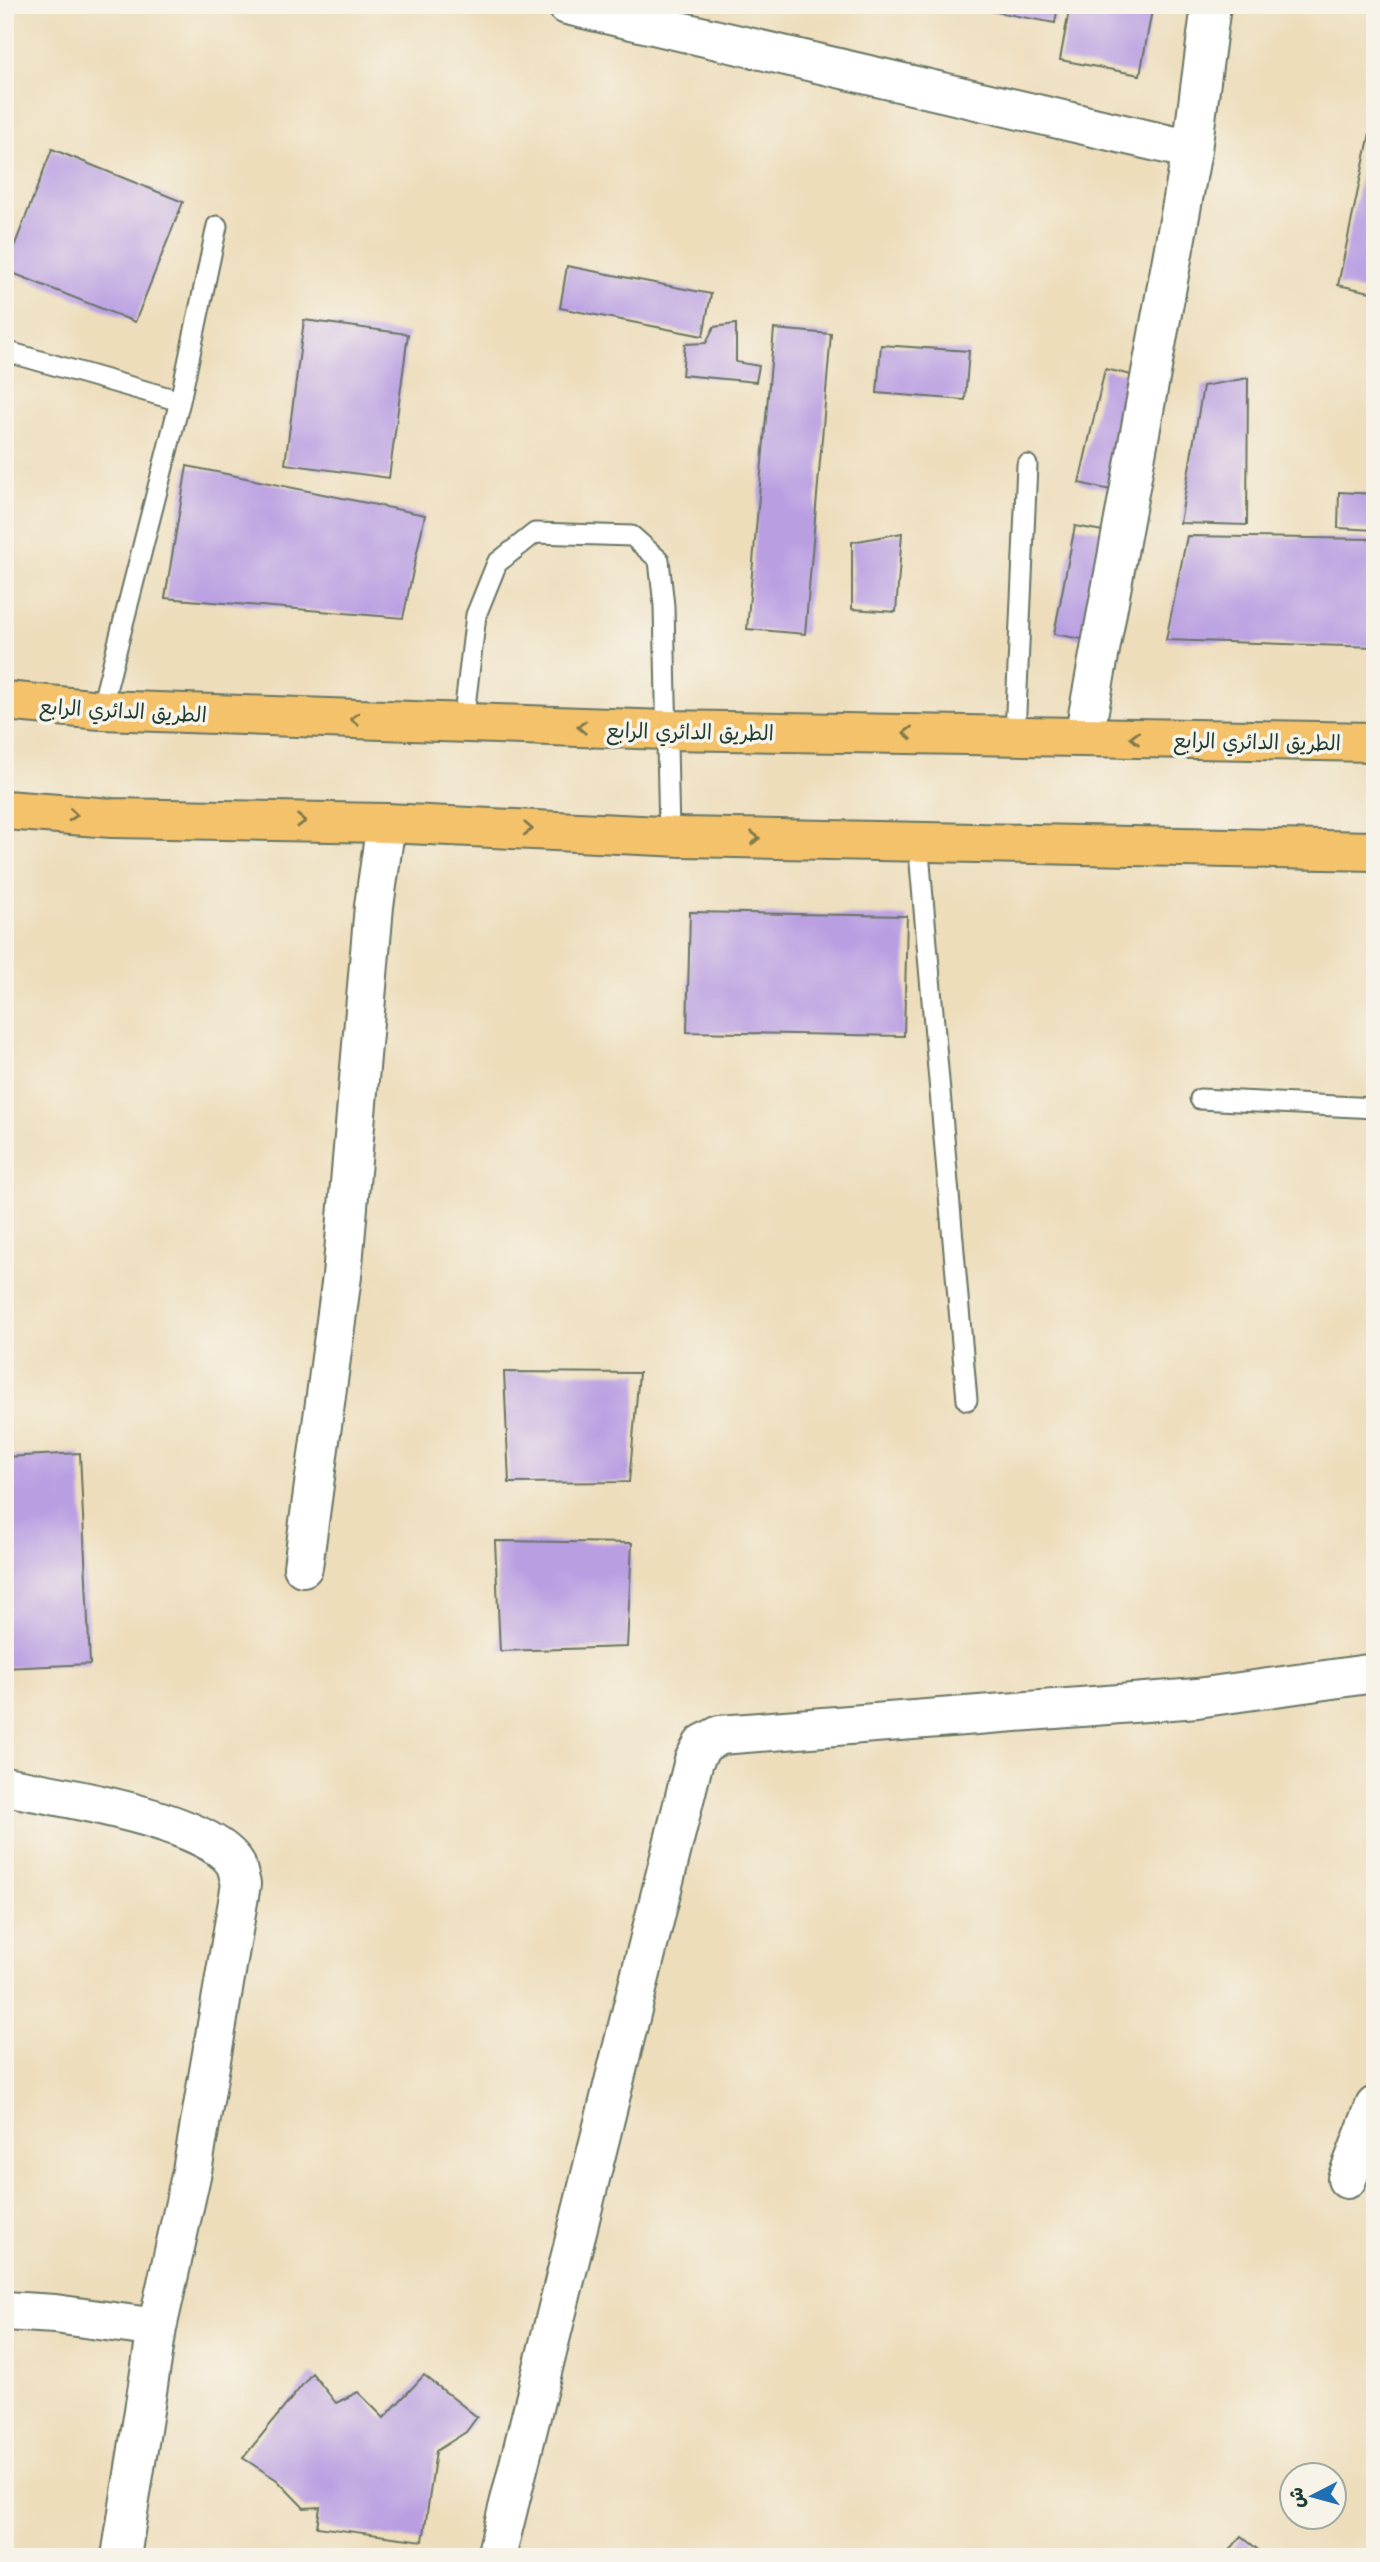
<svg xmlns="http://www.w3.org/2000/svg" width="1380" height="2562" viewBox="0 0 1380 2562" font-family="'Playpen Sans','Playpen Sans Arabic',sans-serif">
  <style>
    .building { fill: #b99fe2 }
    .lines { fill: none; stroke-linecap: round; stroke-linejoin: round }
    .lane-casing { stroke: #677563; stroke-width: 23 }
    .street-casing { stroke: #677563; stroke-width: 42 }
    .primary-casing { stroke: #677563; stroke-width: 42 }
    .lane { stroke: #fff; stroke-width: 19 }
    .street { stroke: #fff; stroke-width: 38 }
    .primary { stroke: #f4c26a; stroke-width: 38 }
    .oneway { stroke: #7f794c }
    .labels { text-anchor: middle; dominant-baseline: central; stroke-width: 7; stroke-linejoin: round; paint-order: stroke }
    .street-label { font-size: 21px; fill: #1f3d34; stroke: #f7f3e8 }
  </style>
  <rect width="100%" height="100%" fill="#f7f3e8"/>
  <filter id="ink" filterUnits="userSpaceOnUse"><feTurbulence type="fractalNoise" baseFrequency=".0143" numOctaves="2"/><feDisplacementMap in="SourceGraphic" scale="14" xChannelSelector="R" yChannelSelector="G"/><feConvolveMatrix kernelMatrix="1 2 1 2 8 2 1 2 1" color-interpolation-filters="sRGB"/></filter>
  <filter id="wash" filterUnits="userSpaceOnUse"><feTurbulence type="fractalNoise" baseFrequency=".00686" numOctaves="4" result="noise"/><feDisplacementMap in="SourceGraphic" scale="28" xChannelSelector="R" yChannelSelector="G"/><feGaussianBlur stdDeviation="1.57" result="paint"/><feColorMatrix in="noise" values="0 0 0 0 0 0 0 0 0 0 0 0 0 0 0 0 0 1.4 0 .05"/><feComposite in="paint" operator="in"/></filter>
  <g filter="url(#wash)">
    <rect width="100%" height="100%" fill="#edddbb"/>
    <g id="blocks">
      <path class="building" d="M992,5h66l-3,18 -64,-12z
        M1070,5h83l-13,70 -80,-15z
        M1374,114h1v179l-37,-8z
        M52,149l131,53 -48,120 -130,-52z
        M567,266l144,28 -8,42 -143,-28z
        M304,320l104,14 -19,144 -104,-14z
        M736,324v38l23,4 -3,16 -74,-7 3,-31 21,-1 8,-16z
        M774,329l57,5 -26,300 -58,-5z
        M881,345l88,6 -4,49 -88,-7z
        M1105,369l40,9 -25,114 -41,-9z
        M1248,378l-1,147 -67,-2 23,-137z
        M187,466l238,49 -22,103 -238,-20z
        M1339,492l36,2v36l-37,-2z
        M1075,526l39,7 -21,108 -39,-7z
        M902,533l-6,79 -44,-3v-67z
        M1187,536l188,3v108l-209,-7z
        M690,912l217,4 -3,120 -217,-4z
        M504,1372l135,1 -10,109 -120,1z
        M80,1453l10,211 -85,4v-211z
        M495,1541l137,2 -5,104 -127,4z
        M312,2373l24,30 22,-11 26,26 40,-43 53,42 -11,15 -30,19 -13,90 -106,-14 3,-20 -16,1 -27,-28 -34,-22z
        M1241,2536l26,21h-42z"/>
    </g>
  </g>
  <g filter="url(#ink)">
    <use href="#blocks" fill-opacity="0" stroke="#677563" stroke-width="2"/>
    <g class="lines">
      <defs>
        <path id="lane" d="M5,351l175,50
          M101,710l79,-309 37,-175
          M463,723l13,-108 21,-52 38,-30 97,3 27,24 5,46 5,230
          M1015,734l12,-269
          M918,841l49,559
          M1200,1099l175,9"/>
        <path id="street" d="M567,5l625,145
          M1084,737l108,-587 19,-145
          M303,1567l39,-291 32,-370 12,-83
          M5,1786c51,10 202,33 230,77 3,6 4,15 6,21l-49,287 -35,157 -36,229
          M1347,2179l28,-73
          M5,2311l50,3 102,14
          M496,2557l198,-797 9,-16 17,-9 477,-37 178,-25"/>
        <path id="primary" d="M5,701l96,9 565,20 709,12
          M5,810l107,8 274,5 296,14 693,14"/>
      </defs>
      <use href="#lane" class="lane-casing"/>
      <use href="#street" class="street-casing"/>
      <use href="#primary" class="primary-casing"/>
      <use href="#lane" class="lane"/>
      <use href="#street" class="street"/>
      <use href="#primary" class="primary"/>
    </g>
    <defs><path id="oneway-chevron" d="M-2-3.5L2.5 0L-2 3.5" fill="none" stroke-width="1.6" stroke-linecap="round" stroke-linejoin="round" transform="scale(1.75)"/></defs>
    <g class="oneway">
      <use href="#oneway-chevron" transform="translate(355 719) rotate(-178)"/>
      <use href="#oneway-chevron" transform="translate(582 727) rotate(-178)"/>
      <use href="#oneway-chevron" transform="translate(908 733) rotate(-179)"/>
      <use href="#oneway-chevron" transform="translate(1135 738) rotate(-179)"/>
      <use href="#oneway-chevron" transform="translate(73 815) rotate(5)"/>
      <use href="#oneway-chevron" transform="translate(301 821) rotate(1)"/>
      <use href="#oneway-chevron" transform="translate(528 829) rotate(3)"/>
      <use href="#oneway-chevron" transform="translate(755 838) rotate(1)"/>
    </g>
  </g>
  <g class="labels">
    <g class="street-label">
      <text transform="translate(123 709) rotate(3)">الطريق الدائري الرابع</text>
      <text transform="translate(690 730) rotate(1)">الطريق الدائري الرابع</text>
      <text transform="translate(1257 740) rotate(1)">الطريق الدائري الرابع</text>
    </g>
  </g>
  <rect width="1380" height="2562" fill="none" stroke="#f7f3e8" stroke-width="28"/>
  <g transform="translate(1313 2496) rotate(264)"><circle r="33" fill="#f7f3e8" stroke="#a1aaa0" stroke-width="2"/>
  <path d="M0-5L12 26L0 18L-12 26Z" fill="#1f6fb2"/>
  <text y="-10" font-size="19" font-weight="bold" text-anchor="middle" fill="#1f3d34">ش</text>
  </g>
</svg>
